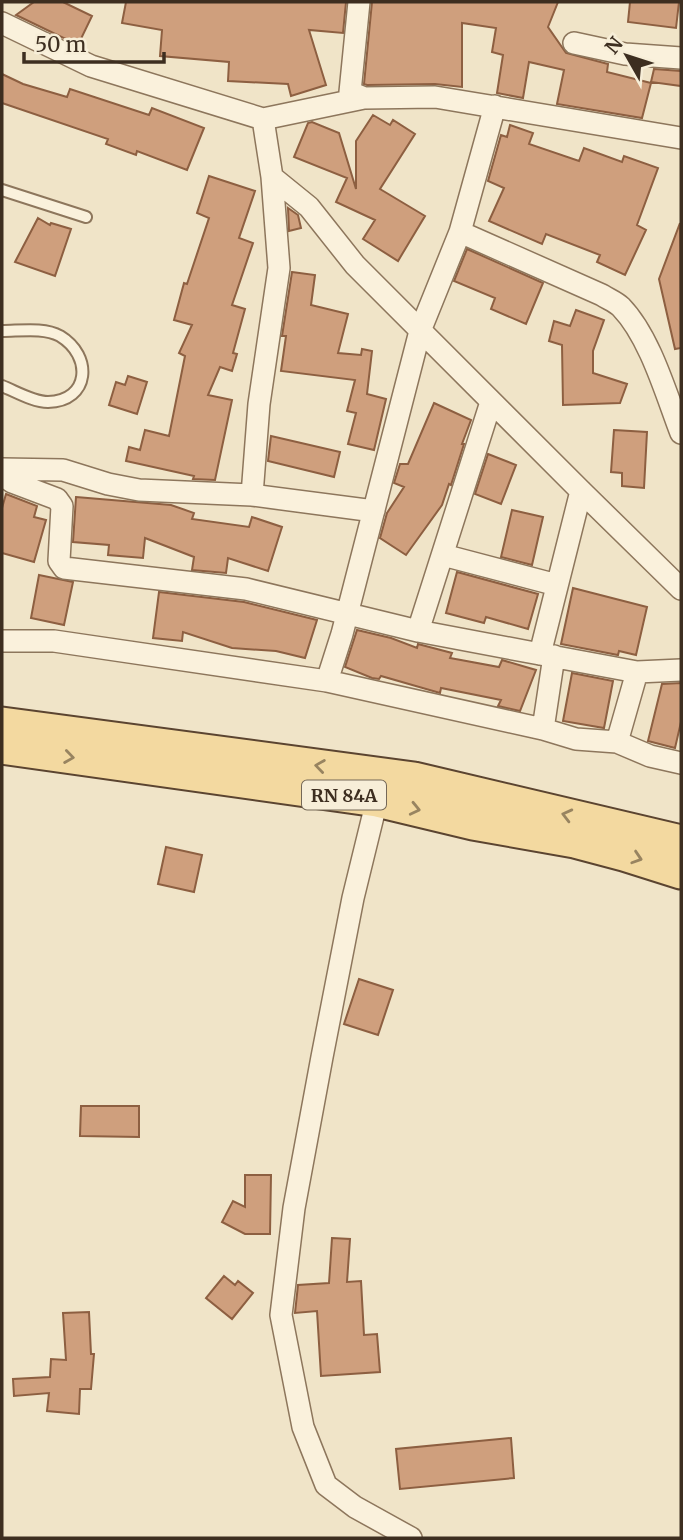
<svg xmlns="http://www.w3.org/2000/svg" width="683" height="1540" viewBox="0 0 683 1540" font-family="Merriweather,serif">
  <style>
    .building { fill: #cf9f7d; stroke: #8d5f41; stroke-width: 2 }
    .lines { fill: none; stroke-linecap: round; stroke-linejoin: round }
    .lane-casing { stroke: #8d765c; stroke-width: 14 }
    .street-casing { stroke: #8d765c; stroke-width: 24 }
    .primary-casing { stroke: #5b4430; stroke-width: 37 }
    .lane { stroke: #faf1dc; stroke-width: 10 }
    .street { stroke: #faf1dc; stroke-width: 21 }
    .primary { stroke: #f3d9a0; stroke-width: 33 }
    .oneway { stroke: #988460 }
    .labels { text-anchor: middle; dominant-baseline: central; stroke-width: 6; stroke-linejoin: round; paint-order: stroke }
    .shield { fill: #f7eed8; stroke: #756857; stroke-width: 2 }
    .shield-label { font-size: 18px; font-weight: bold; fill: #3d2e20 }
  </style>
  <rect width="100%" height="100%" fill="#f0e4c8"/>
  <path class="building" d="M34,2h29l29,14 -14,29 -62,-30z
    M126,2h220l-3,31 -34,-3 17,55 -35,11 -3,-12 -60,-3 1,-19 -69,-6 2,-26 -40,-7z
    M372,2h186l-10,25 18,26 42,11 -1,8 44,11 -9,35 -85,-14 7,-34 -35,-8 -6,36 -26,-5 6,-38 -11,-3 4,-24 -34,-5v64l-27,-3 -68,1 -3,-1z
    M630,2h49l-3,26 -48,-6z
    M654,69l27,2v15l-30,-4z
    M2,74l21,10 44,13 3,-8 79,26 3,-7 52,20 -17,42 -50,-19 -1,4 -30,-11 2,-5 -106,-36z
    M373,115l17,10 3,-5 22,14 -35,55 45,27 -27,45 -35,-22 12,-19 -39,-18 11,-24 -53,-21 14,-34 4,-1 27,11 17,56v-48z
    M510,125l23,8 -4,11 50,17 5,-13 38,14 2,-6 34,12 -21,57 9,5 -21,45 -28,-13 3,-7 -54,-21 -4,10 -53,-23 15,-33 -16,-7 13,-46 6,2z
    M209,176l46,15 -16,47 14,5 -21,62 13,4 -12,44 4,1 -5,17 -12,-4 -12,28 24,5 -17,80 -22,-1 1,-3 -68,-15 3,-14 11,3 5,-20 24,6 16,-80 -6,-3 13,-28 -18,-5 10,-37 3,1 22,-66 -12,-5z
    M288,208l10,7 3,13 -12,3z
    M38,218l12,7 1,-2 20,6 -16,47 -40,-14z
    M680,223l1,125 -6,1 -16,-70z
    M467,249l76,34 -17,41 -35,-15 4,-11 -41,-17z
    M292,272l23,3 -4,30 37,9 -10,39 23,2 1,-6 10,2 -5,43 19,5 -12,51 -26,-6 8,-31 -9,-2 8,-31 -74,-9 5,-35h-4z
    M576,310l28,10 -11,31v22l34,11 -7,19 -57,2 -1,-60 -13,-4 5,-20 16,5z
    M128,376l19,6 -10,32 -28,-9 7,-23 9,3z
    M434,403l37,17 -9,24h2l-13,41 -2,-1 -7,21 -36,50 -26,-17 7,-25 17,-26 -10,-4 6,-19h8z
    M614,430l33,2 -3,56 -22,-2v-13l-11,-1z
    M271,436l69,16 -6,25 -66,-16z
    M488,454l28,11 -15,39 -26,-10z
    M6,494l31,12 -3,11 12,3 -12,42 -32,-9v-45z
    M76,497l95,8 23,8 -2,6 57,8 3,-10 30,10 -14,44 -40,-13 -2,15 -34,-3 2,-13 -49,-19 -2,20 -35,-3 1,-10 -36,-3z
    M512,510l31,7 -11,48 -31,-8z
    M457,572l81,22 -10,35 -42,-12 -2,6 -38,-10z
    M39,575l34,7 -9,43 -33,-7z
    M573,588l74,19 -11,48 -17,-4 -1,4 -57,-11z
    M159,592l85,10 73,18 -12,38 -29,-7 -44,-3 -49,-16 -1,9 -29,-3z
    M357,630l34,8 26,10 1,-4 34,9 -2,5 49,9 3,-7 34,10 -16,41 -22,-5 3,-6 -60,-12 -1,5 -59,-17 -2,3 -7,-1 -27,-11z
    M572,673l41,8 -9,47 -41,-7z
    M681,683v39l-6,26 -27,-7 14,-57z
    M166,847l36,8 -8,37 -36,-8z
    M359,979l34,11 -15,45 -34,-11z
    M81,1106h58v31l-59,-1z
    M245,1175h26l-1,59h-25l-23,-12 11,-21 12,6z
    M332,1238l18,1 -3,43 14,-1 3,54 13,-1 3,38 -59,4 -4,-65 -22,2 3,-28 31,-2z
    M224,1276l11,9 3,-4 15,12 -21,26 -26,-21z
    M89,1312l2,42h3l-3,35h-11l-1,25 -32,-3 2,-18 -35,3 -1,-17 37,-2 1,-18 15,1 -3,-47z
    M511,1438l3,40 -114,11 -4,-40z"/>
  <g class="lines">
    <defs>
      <path id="lane" d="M2,190l84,27
        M2,331c18,0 42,-4 58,5 33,20 30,65 -12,66 -15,0 -33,-11 -46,-16"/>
      <path id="street" d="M359,2l-9,90 14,6
        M2,23l89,43 172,53 101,-21 71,-1 246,41
        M574,43l51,11 56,4
        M272,177l37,30 46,58 226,226 100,98
        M460,232l142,63c6,4 14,7 19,12 29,30 45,87 60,126
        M2,469l61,1 45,14 31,6 113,5 122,16
        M2,475l10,7 45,17 5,7 -3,55 5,7 182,21 172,42 122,23 97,18 44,-2
        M252,495l7,-91 20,-136 -7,-91 -9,-58
        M443,555l114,30
        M418,631l73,-229
        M2,641h52l273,40 216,48 33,10 41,3 33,14 31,7
        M540,654l41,-163
        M327,681l15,-47 78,-303 40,-99 35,-126
        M543,729l11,-73
        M617,742l20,-70
        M377,800l-24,98 -31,159 -28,151 -13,107 22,112 23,58 29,22 56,31"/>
      <path id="primary" d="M2,724l412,55 267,63
        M2,747l375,53 96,23 102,18 49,13 57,18"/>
    </defs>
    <use href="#lane" class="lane-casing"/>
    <use href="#street" class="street-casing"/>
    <use href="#primary" class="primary-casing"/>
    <use href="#lane" class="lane"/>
    <use href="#street" class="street"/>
    <use href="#primary" class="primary"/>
  </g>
  <defs><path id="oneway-chevron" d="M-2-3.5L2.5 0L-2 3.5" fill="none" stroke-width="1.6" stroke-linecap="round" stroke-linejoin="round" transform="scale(1.75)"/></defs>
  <g class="oneway">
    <use href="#oneway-chevron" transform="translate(69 757) rotate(8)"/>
    <use href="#oneway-chevron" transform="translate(320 766) rotate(-172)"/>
    <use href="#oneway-chevron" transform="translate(415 809) rotate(13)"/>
    <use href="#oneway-chevron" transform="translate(567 815) rotate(-166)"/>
    <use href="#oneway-chevron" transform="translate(637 858) rotate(18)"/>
  </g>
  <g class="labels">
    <rect class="shield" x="302" y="780.5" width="84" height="29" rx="5"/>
    <g class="shield-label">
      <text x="344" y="795">RN 84A</text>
    </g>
  </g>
  <rect width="683" height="1540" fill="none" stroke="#3d2e20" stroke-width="7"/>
  <g transform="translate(627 56) rotate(309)" stroke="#f7eed8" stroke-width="5" paint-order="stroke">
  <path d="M0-5L12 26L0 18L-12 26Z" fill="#3d2e20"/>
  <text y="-10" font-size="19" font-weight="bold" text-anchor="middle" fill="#3d2e20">N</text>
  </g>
  <path d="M24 52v10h140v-10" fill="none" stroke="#3d2e20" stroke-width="3.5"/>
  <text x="35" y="52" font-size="21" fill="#3d2e20" stroke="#f7eed8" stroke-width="5" paint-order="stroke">50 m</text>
</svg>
